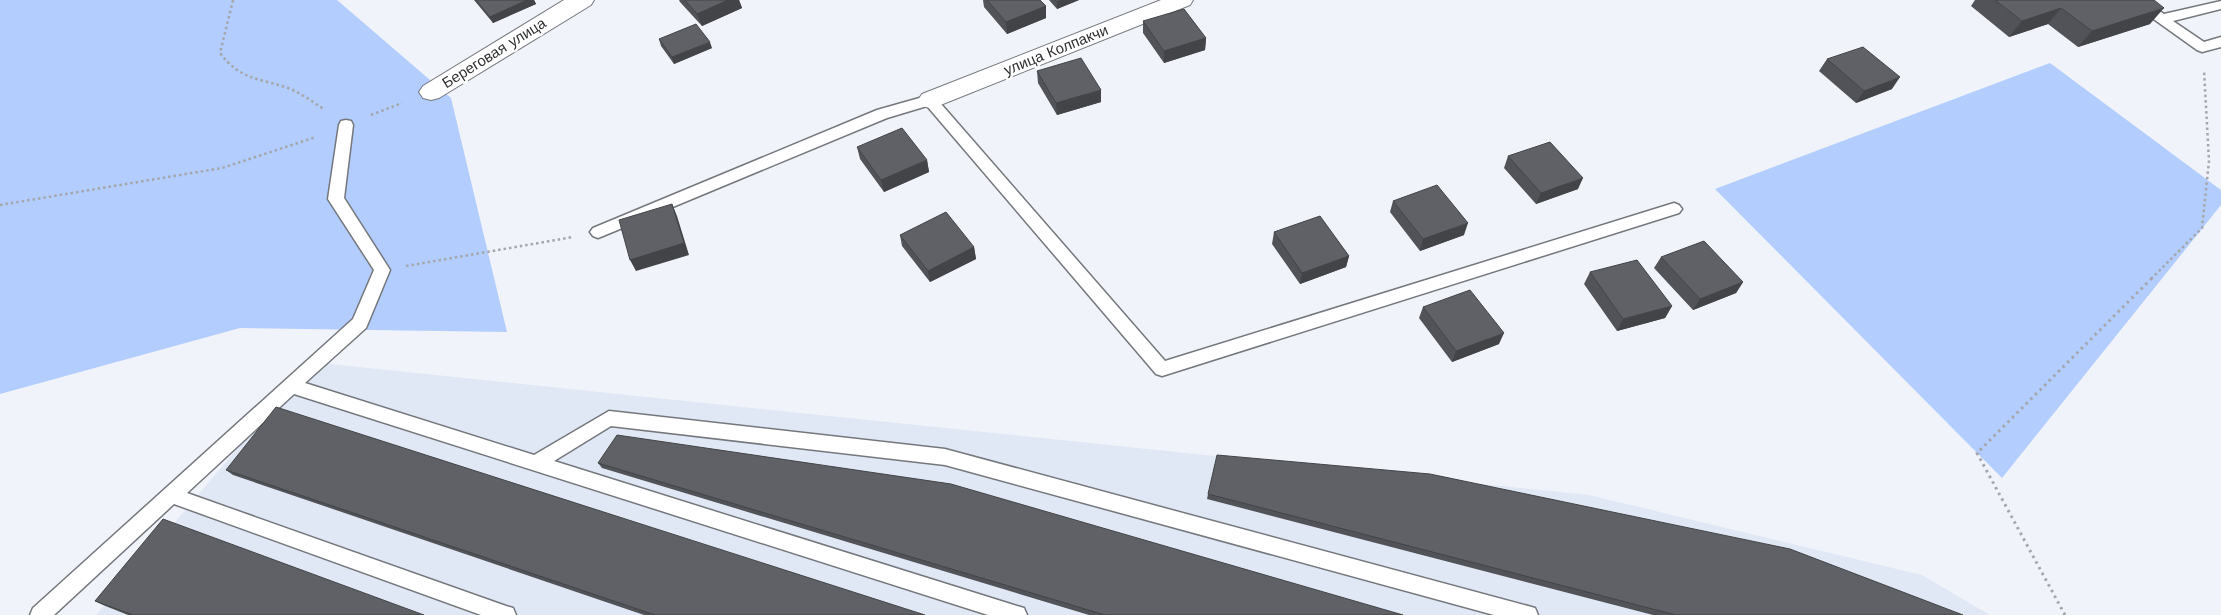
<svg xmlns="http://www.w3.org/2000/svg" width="2221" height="615" viewBox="0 0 2221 615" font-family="'Work Sans',sans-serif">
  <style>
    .built { fill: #e1e8f5 }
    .green { fill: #b3cdff }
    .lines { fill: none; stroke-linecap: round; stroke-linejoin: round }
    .service-casing { stroke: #74777c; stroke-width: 3 }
    .minor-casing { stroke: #74777c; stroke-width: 2 }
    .path-far1 { stroke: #a4a6ab; stroke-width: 2.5; stroke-dasharray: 2.5 3; stroke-linecap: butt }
    .path { stroke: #a4a6ab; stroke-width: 3; stroke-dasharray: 2.5 4; stroke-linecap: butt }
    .service { fill: #fff; fill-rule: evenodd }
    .minor { fill: #fff; fill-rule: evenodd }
    .wall { fill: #525358 }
    .shaded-wall { fill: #424447 }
    .building { fill: #5f6166; stroke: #424447 }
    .labels { text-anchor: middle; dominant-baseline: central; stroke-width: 5; stroke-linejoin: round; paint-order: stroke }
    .street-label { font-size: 15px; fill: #2e3032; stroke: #fff }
  </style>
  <rect width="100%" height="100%" fill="#f0f3f9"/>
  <path class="built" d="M311,362l1278,133 333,80 68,40h-1894z"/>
  <path class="green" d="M0,0h337l114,98 56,234 -267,-4 -240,66z
    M2050,63l171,127v15l-219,273 -287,-289z"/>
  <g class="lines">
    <defs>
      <path id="service" d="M2127,0h16l21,14 57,-13v8l-48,12 31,21 17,-5v10l-19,5 -5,-2z
        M930,95l5,2 230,264 509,-158 5,2 3,4 -3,4 -517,163 -6,-2 -229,-268 -40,12 -284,118 -5,2 -5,-2 -3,-4 3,-4 284,-118z
        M346,120l5,1 2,4 -9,73 46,72 -24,58 -61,55 229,72 75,-44 336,38 583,157 7,2 3,7h-44l-549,-150 -334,-39 -57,35 463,145 7,2 3,7h-39l-694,-221 -107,99 319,113 7,2 3,7h-35l-307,-111 -120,111h-24l3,-7 320,-289 21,-49 -46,-71 11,-74 2,-4z"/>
      <path id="minor" d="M564,0h30l-3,5 -152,93 -8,2 -8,-2 -4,-6 4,-6z
        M1161,0h32l-3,5 -252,101 -8,2 -8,-2 -4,-6 4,-6z"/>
    </defs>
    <use href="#service" class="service-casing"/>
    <use href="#minor" class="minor-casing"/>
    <path class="path-far1" d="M233,0l-13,53c20,27 39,25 68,35 13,5 25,14 37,22
      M371,115l31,-12
      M0,205l222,-37 94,-31
      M406,266l167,-29
      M2151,279l51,-51 7,-67 -5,-91"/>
    <path class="path" d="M2065,615l-88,-162 176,-176"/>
    <use href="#service" class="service"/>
    <use href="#minor" class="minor"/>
  </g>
  <path class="wall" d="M474,0h60l2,4 -43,19z
    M679,0h60l3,8 -40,18 -22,-24z
    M983,0h57l6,6v12l-39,16 -23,-27z
    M1049,0h30l-22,9z
    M1975,0h179l-4,24 -72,23 -30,-23 -39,13 -38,-31z
    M1143,21l63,17 -1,12 -41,13 -21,-30z
    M659,39l53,9 -38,16 -13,-18z
    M1827,59l65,30 -36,14 -37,-32z
    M1037,71l64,31 -44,13 -19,-32z
    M857,147l70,13 2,12 -45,20 -24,-33z
    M1508,156l70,33 -42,15 -32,-36z
    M1393,201l71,34 -44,16 -30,-39z
    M1274,232l75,24 -3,11 -46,17 -28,-40z
    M900,235l74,12 2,12 -46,23 -28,-36z
    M1661,257l82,25 -7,11 -43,17 -39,-42z
    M1590,272l82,34 -7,12 -48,13 -33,-47z
    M1423,307l76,37 -47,18 -33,-44z
    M598,463l805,152h-314l-487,-147z
    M226,470l699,145h-281l-411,-140z
    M1208,494l755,121h-310l-446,-116z
    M95,601l329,14h-296l-25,-10z"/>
  <path class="shaded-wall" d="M527,0h7l2,4 -43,19 -3,-6z
    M728,0h11l3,8 -40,18 -5,-12z
    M1063,0h16l-22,9v-7z
    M1046,6v12l-39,16 -1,-12z
    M2061,8l-13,16 -39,13 13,-16z
    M2164,8l-14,16 -72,23 14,-16z
    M1206,38l-1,12 -41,13v-12z
    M710,42l2,6 -38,16 -2,-7z
    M1900,77l-8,12 -36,14 8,-12z
    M1101,90v12l-44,13 -1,-12z
    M927,160l2,12 -45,20 -3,-12z
    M1583,178l-5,11 -42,15 5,-11z
    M672,204l5,12 12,39 -53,16 -6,-11z
    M1468,223l-4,12 -44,16 3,-12z
    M974,247l2,12 -46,23 -2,-11z
    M1349,256l-3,11 -46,17 2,-11z
    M1743,282l-7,11 -43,17 7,-11z
    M1672,306l-7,12 -48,13 6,-12z
    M1504,333l-5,11 -47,18 4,-11z"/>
  <path class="building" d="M476,0h51l-37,17z
    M685,0h43l-31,14z
    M987,0h53l6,6 -40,16z
    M1055,0h8l-6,2z
    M1995,0h159l10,8 -72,23 -31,-23 -39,13z
    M1184,9l22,29 -42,13 -21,-30z
    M696,24l14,18 -38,15 -13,-18z
    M1863,47l37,30 -36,14 -37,-32z
    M1081,58l20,32 -45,13 -19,-32z
    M902,128l25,32 -46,20 -24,-33z
    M1550,142l33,36 -42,15 -33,-37z
    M1437,185l31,38 -45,16 -30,-38z
    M672,204l12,39 -54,17 -11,-40z
    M946,212l28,35 -46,24 -28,-36z
    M1320,216l29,40 -47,17 -28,-41z
    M1704,241l39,41 -43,17 -39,-42z
    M1637,260l35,46 -49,13 -33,-47z
    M1470,290l34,43 -48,18 -33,-44z
    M276,407l649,208h-270l-429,-145z
    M617,435l334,49 452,131h-298l-507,-152z
    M1217,455l213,19 360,75 173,66h-287l-468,-121z
    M163,519l261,96h-291l-38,-14z"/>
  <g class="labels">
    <g class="street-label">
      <text transform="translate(1056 50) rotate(-22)">улица Колпакчи</text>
      <text transform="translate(494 53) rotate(-32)">Береговая улица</text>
    </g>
  </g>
</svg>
